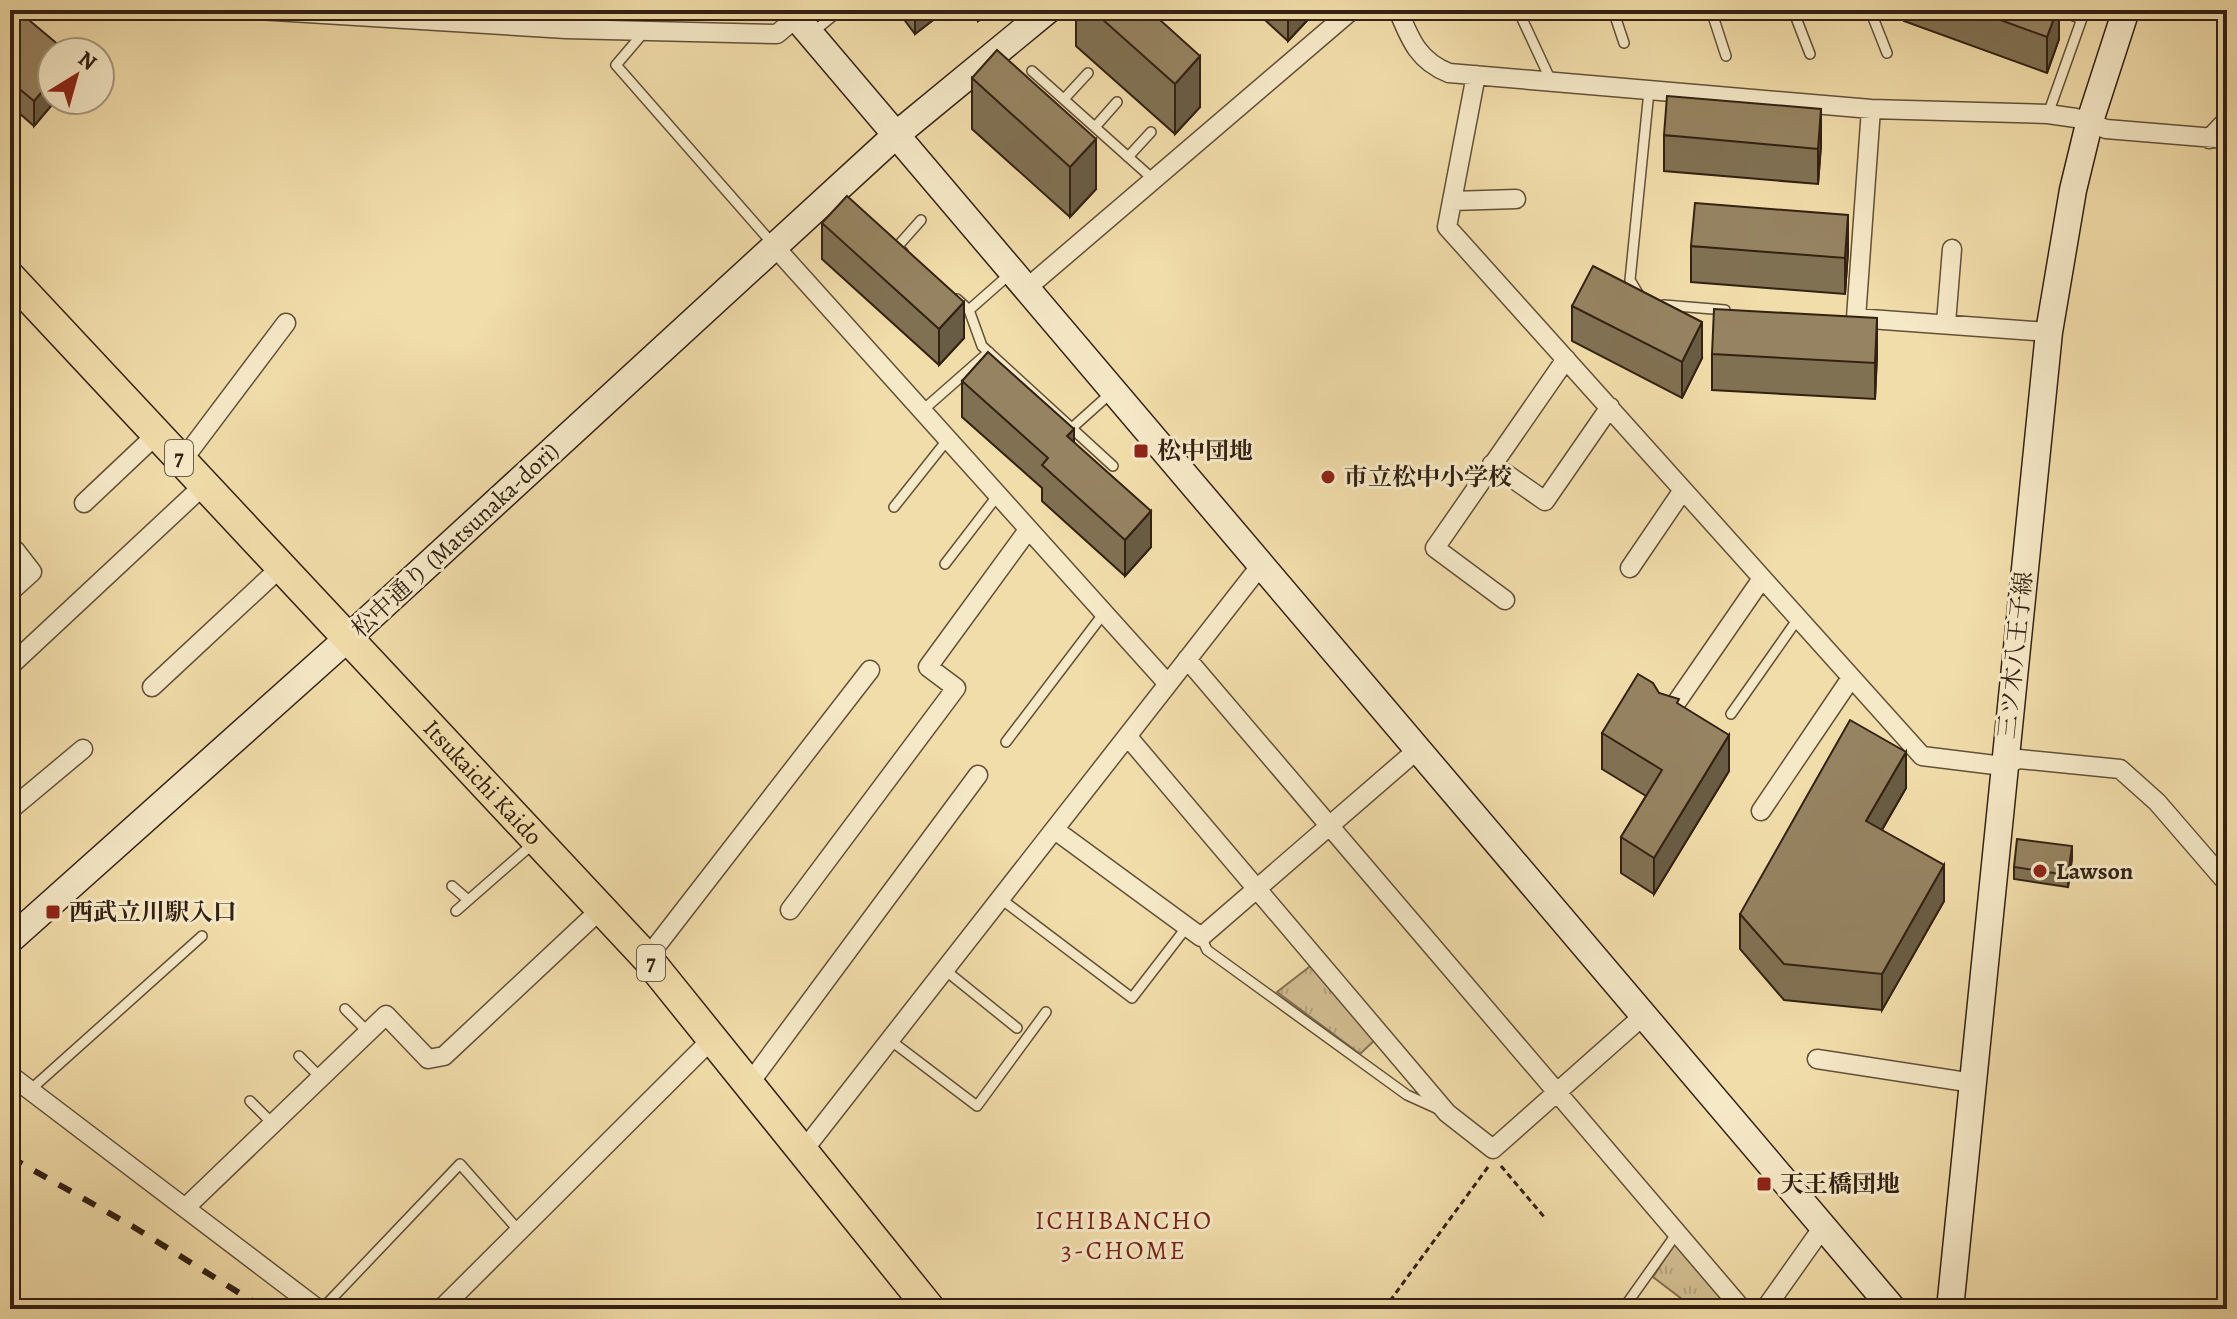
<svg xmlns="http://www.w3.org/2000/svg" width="2237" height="1319" viewBox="0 0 2237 1319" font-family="Alegreya,'Noto Serif JP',serif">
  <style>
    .park { fill: url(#park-tufts); stroke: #826f51; stroke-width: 2 }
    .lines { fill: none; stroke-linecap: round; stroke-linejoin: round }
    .lane-casing { stroke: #625038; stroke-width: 12 }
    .street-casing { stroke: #625038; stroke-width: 21 }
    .secondary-casing { stroke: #332112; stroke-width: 29 }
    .primary-casing { stroke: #332112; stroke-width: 33 }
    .path { stroke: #332112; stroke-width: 3; stroke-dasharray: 6 4; stroke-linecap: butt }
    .lane { stroke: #f6e9c8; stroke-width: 9 }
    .street { stroke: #f6e9c8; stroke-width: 18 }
    .secondary { stroke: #f6e9c8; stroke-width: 26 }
    .primary { stroke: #f1ddaa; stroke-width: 30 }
    .rail { stroke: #332112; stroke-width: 6; stroke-dasharray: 14 14; stroke-linecap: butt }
    .wall { fill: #817153; stroke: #332112; stroke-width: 2 }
    .shaded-wall { fill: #695c44; stroke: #332112; stroke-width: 2 }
    .building { fill: #968361; stroke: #332112; stroke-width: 2 }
    .poi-dot { fill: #8f2418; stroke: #f6e9c8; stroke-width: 3 }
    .labels { text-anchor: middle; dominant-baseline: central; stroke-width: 6; stroke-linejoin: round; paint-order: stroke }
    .shield { fill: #f6e9c8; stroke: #6e5d49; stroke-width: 2 }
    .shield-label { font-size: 22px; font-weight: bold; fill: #332112 }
    .poi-label { font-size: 24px; font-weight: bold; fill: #332112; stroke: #f6e9c8; text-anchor: start }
    .street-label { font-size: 24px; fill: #332112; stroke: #f6e9c8 }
    .neighbourhood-label { font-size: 26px; letter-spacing: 2px; fill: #7a1f14; stroke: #f6e9c8 }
  </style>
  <defs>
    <pattern id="park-tufts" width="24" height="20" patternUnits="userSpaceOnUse" patternTransform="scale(2)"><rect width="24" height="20" fill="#d1bd90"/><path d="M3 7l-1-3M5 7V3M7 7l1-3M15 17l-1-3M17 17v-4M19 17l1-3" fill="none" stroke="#b4a27b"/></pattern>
  </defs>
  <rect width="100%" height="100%" fill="#f1ddaa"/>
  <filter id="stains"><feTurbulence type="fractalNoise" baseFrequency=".0025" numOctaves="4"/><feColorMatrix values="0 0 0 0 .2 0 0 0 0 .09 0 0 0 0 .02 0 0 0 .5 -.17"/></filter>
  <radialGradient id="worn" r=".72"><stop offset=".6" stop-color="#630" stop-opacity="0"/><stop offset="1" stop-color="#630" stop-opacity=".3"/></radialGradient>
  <path class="park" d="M1313,964l64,74 -17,16 -83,-62z
    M1675,1243l59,66h-39l-42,-32z"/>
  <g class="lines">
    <defs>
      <path id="lane" d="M1518,10l34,73
        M1613,10l11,33
        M1711,10l15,46
        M1793,10l17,44
        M1870,10l17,43
        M2060,10l21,9
        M645,31l-29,34 156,178
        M812,33l28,-23
        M1032,71l122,109
        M1064,99l24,-26
        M2048,114l37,-104
        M1095,127l22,-25
        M1128,157l23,-25
        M903,252l-6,-5 24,-27
        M1639,295l-9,-15 19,-189
        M957,299l12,11 13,36 131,120
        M1664,305l61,5
        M969,310l42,-37
        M923,410l66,-58
        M1073,427l39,-35
        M894,507l54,-68
        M945,564l53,-69
        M1731,714l66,-94
        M1006,742l98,-129
        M452,886l16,14
        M1001,899l131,99 54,-70
        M456,911l79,-69
        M1201,937l6,13 200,145 31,14
        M945,970l72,58
        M345,1009l23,23
        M890,1040l87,66 69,-94
        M299,1056l22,22
        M29,1091l173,-155
        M250,1101l23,23
        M10,1185l4,2 -4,3
        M322,1309l138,-145 60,68
        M1623,1309l54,-76"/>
      <path id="street" d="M258,10l308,19 211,5 19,-16
        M1398,10c12,29 20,51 51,63l422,36 177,5 28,4 30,11 121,10
        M1476,75l-29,152 475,529 81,10 16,-7 101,10 37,33 70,81
        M1871,109l-15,209 193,14
        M2209,139l18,-19
        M1452,201l64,-2
        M774,246l394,438
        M1027,288l325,-278
        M1946,323l6,-74
        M182,461l104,-138
        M1492,464l53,37 65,-94
        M84,503l73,-69
        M1630,568l53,-78
        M10,592l22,-20 -17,-22
        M1505,600l-70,-52 131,-189
        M1187,659l555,650
        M10,666l194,-181
        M152,687l129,-120
        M1665,719l96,-139
        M1128,737l319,376 46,36 150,-133
        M10,810l73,-61
        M1761,811l90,-133
        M1055,830l146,107 216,-187
        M790,910l166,-222 -28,-21 100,-137
        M647,958l223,-288
        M1817,1059l156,24
        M10,1075l308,234
        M749,1084l229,-309
        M803,1151l458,-586
        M185,1208l201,-193 42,44 16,-3 157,-147
        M441,1309l271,-270
        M1765,1309l58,-82"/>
      <path id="secondary" d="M790,10l1103,1299
        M10,940l338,-302 548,-503 152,-125
        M1950,1309l99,-977 24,-142 16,-66 37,-114"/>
      <g id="primary">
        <path id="s1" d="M10,277l637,681 283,351"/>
      </g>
    </defs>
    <use href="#lane" class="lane-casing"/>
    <use href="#street" class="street-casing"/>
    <use href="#secondary" class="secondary-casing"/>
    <use href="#primary" class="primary-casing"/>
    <path class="path" d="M1501,1166l44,52
      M1384,1309l104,-142"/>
    <use href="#lane" class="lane"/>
    <use href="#street" class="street"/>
    <use href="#secondary" class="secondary"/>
    <use href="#primary" class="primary"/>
    <path class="rail" d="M10,1157l122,69 133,83"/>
  </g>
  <path class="wall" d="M10,10l42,90h4l-22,26 -24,-21z
    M897,10h49l-31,24z
    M969,10h22l-13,11z
    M1076,10h73l51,97 -25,27 -99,-88z
    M1254,10h60v3l-26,28z
    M1904,10h155v29l-12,34 -143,-52z
    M972,78l124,111 -26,28 -98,-88z
    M1664,135l157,10 -3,39 -154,-13z
    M822,223l142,115 -25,27 -117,-106z
    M1691,246l157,5 -3,43 -154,-12z
    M1572,306l130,52 -20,40 -110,-57z
    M1712,354h165l-2,45 -163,-9z
    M962,381l112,62 77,104 -26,29 -83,-75v-13l-80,-71z
    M1659,693l20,12 50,66 -75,123 -33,-21v-36l25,-41 -44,-27v-36z
    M1906,788l-24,42 62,71 -62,109 -98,-10 -44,-51v-35z
    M2072,858l-4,29 -54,-8v-12z"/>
  <path class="shaded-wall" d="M915,10h31l-31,24z
    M978,10h13l-13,11z
    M1288,10h26v3l-26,28z
    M2057,10h2v29l-12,34v-36z
    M1200,56v51l-25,27v-50z
    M52,80v20h4l-22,26v-25z
    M1821,109v36l-3,39v-35z
    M1096,139v50l-26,28v-50z
    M1848,215v36l-3,43v-36z
    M964,302v36l-25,27v-36z
    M1877,318v36l-2,45v-36z
    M1702,322v36l-20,40v-36z
    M1074,429v35l-7,-28z
    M1151,511v36l-26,29v-36z
    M1729,735v36l-75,123v-36z
    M1906,752v36l-40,69v-36z
    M2072,846v12l-4,29v-12z
    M1944,865v36l-62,109v-36z"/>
  <path class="building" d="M10,10h7l50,42h-15v28l-18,21 -24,-20z
    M1092,10h57l51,46 -25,28z
    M1973,10h84l-10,27z
    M997,50l99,89 -26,28 -98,-89z
    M1667,96l154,13 -3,40 -154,-14z
    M847,196l117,106 -25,27 -117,-106z
    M1695,203l153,12 -3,43 -154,-12z
    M1593,266l109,56 -20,40 -110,-56z
    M1714,309l163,9 -2,45 -163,-9z
    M988,352l86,77 -7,7 84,75 -26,29 -83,-75 6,-7 -86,-77z
    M1638,674l15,9 6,10 20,6 -2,4 52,32 -75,123 -33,-21 41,-67 -60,-37z
    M1850,720l56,32 -40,69 78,44 -62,109 -98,-10 -44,-50z
    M2017,839l55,7 -4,29 -54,-8z"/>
  <g class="poi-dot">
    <rect x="1133" y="443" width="16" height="16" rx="4"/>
    <circle cx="1328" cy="477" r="8"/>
    <circle cx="2040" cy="871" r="8"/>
    <rect x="45" y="904" width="16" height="16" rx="4"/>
    <rect x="1756" y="1176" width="16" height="16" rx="4"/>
  </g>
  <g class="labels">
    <g class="shield">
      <rect x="165" y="440" width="28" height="36" rx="6"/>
      <rect x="637" y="945" width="28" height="36" rx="6"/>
    </g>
    <g class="shield-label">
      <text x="179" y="458">7</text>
      <text x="651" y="963">7</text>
    </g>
    <g class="poi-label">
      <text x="1157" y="451">松中団地</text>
      <text x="1344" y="477">市立松中小学校</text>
      <text x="2056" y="871">Lawson</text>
      <text x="69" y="912">西武立川駅入口</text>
      <text x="1780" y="1184">天王橋団地</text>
    </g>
    <g class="street-label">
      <text transform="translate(455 540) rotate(-43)">松中通り (Matsunaka-dori)</text>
      <text transform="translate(2015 655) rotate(-84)">三ツ木八王子線</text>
      <text stroke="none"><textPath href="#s1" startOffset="692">Itsukaichi Kaido</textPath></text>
    </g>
    <g class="neighbourhood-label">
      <text x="1124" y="1220">ICHIBANCHO<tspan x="1124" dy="30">3-CHOME</tspan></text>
    </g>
  </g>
  <rect width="2237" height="1319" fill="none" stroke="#f1ddaa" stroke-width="40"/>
  <rect x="12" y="12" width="2213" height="1295" fill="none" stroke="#332112" stroke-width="4"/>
  <rect x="20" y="20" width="2197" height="1279" fill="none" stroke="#332112" stroke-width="2"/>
  <g transform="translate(76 76) rotate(37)"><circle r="38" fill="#f6e9c8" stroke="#a8997f" stroke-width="2"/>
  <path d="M0-6L14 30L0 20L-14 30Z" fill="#8f2418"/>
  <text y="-12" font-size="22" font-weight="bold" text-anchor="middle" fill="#332112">N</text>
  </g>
  <rect width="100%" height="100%" filter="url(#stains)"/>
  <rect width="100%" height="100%" fill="url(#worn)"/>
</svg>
